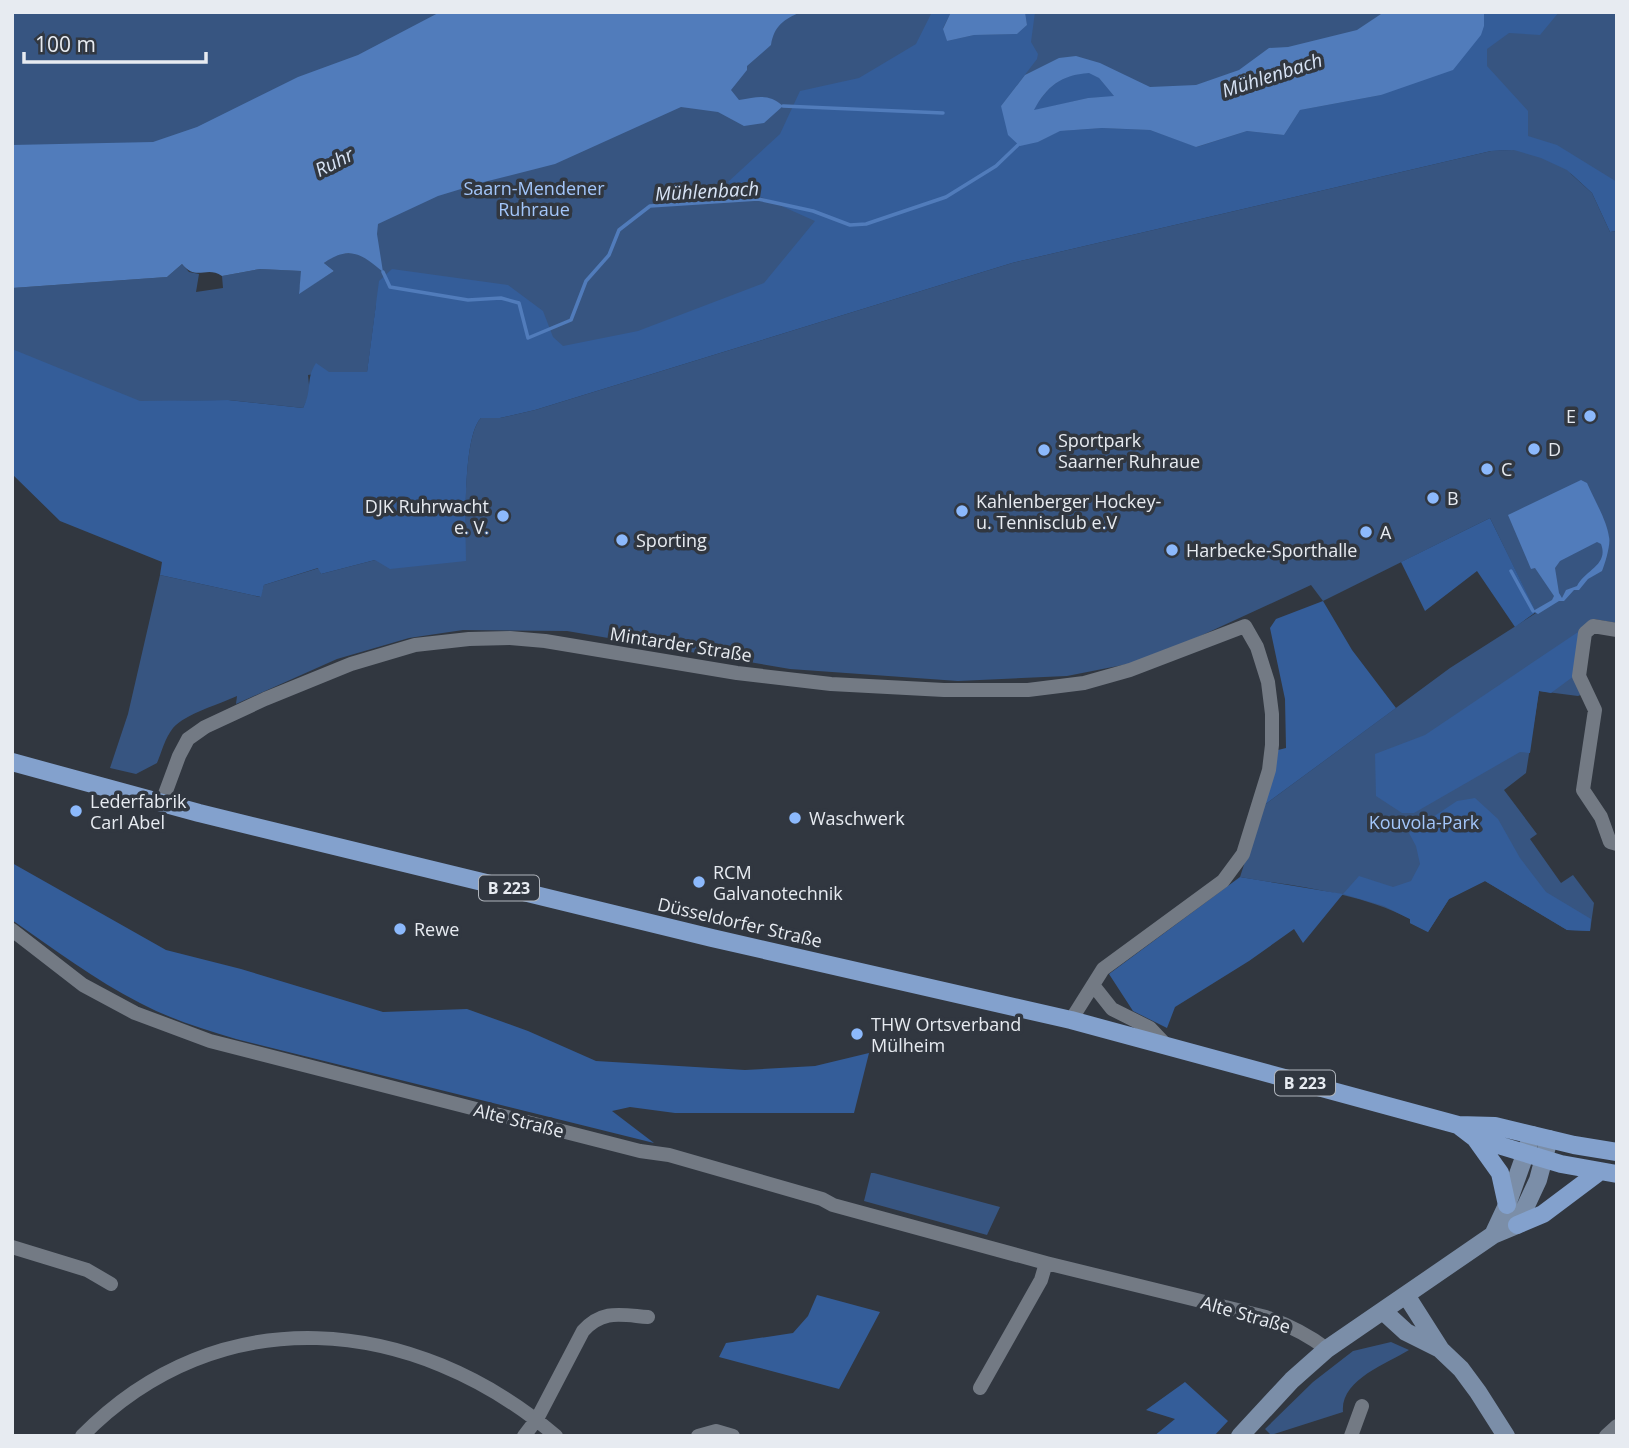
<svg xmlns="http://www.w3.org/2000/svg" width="1629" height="1448" viewBox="0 0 1629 1448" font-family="'Open Sans',sans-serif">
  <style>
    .green { fill: #375581 }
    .forest { fill: #345d99 }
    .water { fill: #517cbb; fill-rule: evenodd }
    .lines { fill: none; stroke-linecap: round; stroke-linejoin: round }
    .stream { stroke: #517cbb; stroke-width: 3.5 }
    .street { stroke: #737a84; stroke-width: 14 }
    .secondary { stroke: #7b8ea8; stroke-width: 18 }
    .primary { stroke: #83a1cd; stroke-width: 18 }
    .poi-dot { fill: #8cb9fc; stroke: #313740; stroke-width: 2.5 }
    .labels { text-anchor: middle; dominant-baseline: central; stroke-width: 7; stroke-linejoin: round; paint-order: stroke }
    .shield { fill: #313740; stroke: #b0b5bc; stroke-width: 2 }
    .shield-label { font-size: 16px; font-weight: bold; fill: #e7ebf1 }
    .park-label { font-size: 18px; fill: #a3c6fa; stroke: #313740 }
    .poi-label { font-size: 18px; fill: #e7ebf1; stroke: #313740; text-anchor: start }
    .street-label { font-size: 18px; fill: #e7ebf1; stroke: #313740 }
    .water-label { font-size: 19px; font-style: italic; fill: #d7e3f5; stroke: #313740 }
  </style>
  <rect width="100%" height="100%" fill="#313740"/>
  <path class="green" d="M12,12h1605v189l-47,-28 22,20 18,39 7,-1v392l-23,-4 -13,11 2,64 -5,2 -39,-5 -13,82 -22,17 33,44 -7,5 31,44 12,-8 21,28 -4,28 -23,-1 -82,-49 -36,18 -21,33 -18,-9v-4c-52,-27 -112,-32 -170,-42l23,-71 187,-138 86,-55 -46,-95 -167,83 -12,-16 -139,64 -34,13 -71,14 -109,5 -168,-12 -223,-38 -104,-1 -54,8 -72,21 -101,45 1,-8c-17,8 -52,18 -64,32 -8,10 -11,23 -16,35l-21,11 -26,-6 18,-54 32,-139 100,22 4,-12 55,-17 2,6 54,-14 90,1c1,-29 -3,-124 16,-143h19l35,-8 477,-147 479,-112 20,-1 -80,-5 -958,268 -97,-108 -9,68 -38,-1 -21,3 2,19 -7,14 -75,-8 -158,3 -58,12v-127l155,-11 15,-13 7,8 10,2 -3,18 27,-4 -1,-12 38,-7 42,2 -3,22 35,-22 -10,-8 14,-10 16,1 -342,-39z
    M871,1173h3l126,34 -13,28 -123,-34z
    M1391,1342l18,8c-23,14 -69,30 -66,62l-72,23 -6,-6 48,-47 40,-31z"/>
  <path class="forest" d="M932,12h19l-8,16 4,13 27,-6 43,-1 10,-9 -2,-13h10l-4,30 7,12 -1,5 -36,47 37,36 21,-11 43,-3 48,2 47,17 50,-16 37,4 16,-25 81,-15 103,-69v-14h75l-19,23 -31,-2 -22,16v17l41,45v25l29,9 60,37v49l-7,1 -18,-39 -25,-23 -26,-12 -27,-8 -23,1 -479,112 -477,147 -35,8h-19c-19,19 -15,114 -15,143l-76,8 -15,-9 -54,14 -3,-6 -54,17 -3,12 -101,-22 2,-13 -102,-41 -48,-47v-125l128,52 88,-1 75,8c10,-19 2,-28 13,-45l13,9h38l12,-91 13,-12 116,16 35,26 10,26 10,9 75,-15 126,-48 51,-62 -87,-39 52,-48 20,-43 59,-13 57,-34z
    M1089,72l10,6 16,19 -27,1 -55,13c15,-25 26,-35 56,-39z
    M1490,518l46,94 -21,15 -38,-56 -52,40 -24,-49z
    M1323,601l29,49 44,58 -133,98 11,-32 4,-24 8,-2 -1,-49 -15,-71 6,-9z
    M1581,630l-7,46 -23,17 -12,-2 -9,62 -10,-1 -106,61h-12l-26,-17 -1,-42 50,-19z
    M1475,798l23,21 22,39 26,34 45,27 -1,12 -23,-1 -82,-49 -36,18 -21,33 -18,-9v-4l-26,-13 -41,-12 -40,49 -9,-14 -45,32 -74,46 -8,21 -34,-17 -24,-37 131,-97 103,17 16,-18 34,11 18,-6 9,-17 -4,-18 -7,-13 48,-32z
    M12,863l154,87 75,19 142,43 84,-3 61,22 68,30 149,9 70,-4 54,-13 -15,60h-179l-45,-6 -18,4 42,32 -418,-104c-33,-10 -66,-20 -96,-36 -45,-23 -86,-54 -128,-83z
    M817,1295l63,17 -41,77 -120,-32 7,-14 67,-10 15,-17z
    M1185,1382l43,39 -14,15h-60l21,-17 -29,-9z"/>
  <path class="water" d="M440,12h361c-17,7 -27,14 -30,33l-24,21v4l-16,20 8,10c19,-3 29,-7 44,6l-19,17 -20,3 -26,-14 -37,-5 -126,57 -71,18 -46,14 -60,28 -1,10 6,38c-21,-18 -34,-27 -59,-9l10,8 -35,23 2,-23 -41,-2 -38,7c-16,-11 -25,6 -40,-12l-15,13 -155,11v-143l141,-3 44,-15 101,-50 60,-22z
    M951,12h74l2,13 -10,9 -43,1 -27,6 -4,-12z
    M1384,12h100v14l-3,9 -28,35 -72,25 -81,15 -16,25 -37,-4 -51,16 -46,-17 -48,-2 -42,3 -22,11 -18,4 -12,-11 -7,-29 24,-31 34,-17 17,-2 24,7 50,24 46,-2 43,-15 30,-22 19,-1 69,-17zM1089,73l10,5 15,18 -26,2 -54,12c13,-24 27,-35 55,-37z
    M1581,480l6,3c7,16 20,38 22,54 2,7 -4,27 -7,34l-14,8 -9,11h-5l-10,11h-5l-21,13 -5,-3 19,-11 2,-4 -19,-28 -4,1 -23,-54zM1597,542l4,2c8,21 -16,26 -24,42l-11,4 -4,8 -3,-5 -4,-25 5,-7z"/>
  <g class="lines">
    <path class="stream" d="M783,106l160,7
      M383,272l7,15 78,13 33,-2 18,5 9,35 43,-18 15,-39 23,-26 10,-25 31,-24 108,-7 55,12 37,14 16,-1 80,-27 50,-31 25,-24
      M1511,571l22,40"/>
    <path class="street" d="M1617,630l-24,-4 -8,7 -6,43 16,34 -12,80 18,27 9,25 7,2
      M162,802l17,-46 9,-17 17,-12 60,-28 86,-35 64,-19 54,-6 41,-1 35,3 192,32 94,11 113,6h84l56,-7 46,-13 115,-44 12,21 11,35 4,32v31l-3,25 -26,84 -20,27 -120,88 -32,51
      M12,930l71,55 52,28 75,28 430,110 29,4 153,44 11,6 213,58 220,54c23,8 41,17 61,32
      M1093,985l19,24 38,19 19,20
      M12,1247l75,23 24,14
      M980,1388l61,-108 5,-17
      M82,1436c137,-140 332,-121 474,0
      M524,1436l13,-17 46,-88c20,-22 38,-16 65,-14
      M698,1436l18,-5 17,5
      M1351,1436l11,-30
      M1606,1436l11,-10"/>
    <path class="secondary" d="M1493,1235l14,-30 25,-70
      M1406,1295l35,55 20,19 17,23 28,44
      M1383,1311l23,21 32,16
      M1240,1436l52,-56 35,-31 166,-114 24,-10 21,-45 11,-41"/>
    <path class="primary" d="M12,762l187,51 513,125 359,82 387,105 37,1 79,19 43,7
      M1458,1125l17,13 86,26 56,10
      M1475,1138l25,35 7,32
      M1517,1225l26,-11 56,-42"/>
  </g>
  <g class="poi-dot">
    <circle cx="1590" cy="416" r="7"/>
    <circle cx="1534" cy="449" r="7"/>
    <circle cx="1044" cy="450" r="7"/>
    <circle cx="1487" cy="469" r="7"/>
    <circle cx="1433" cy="498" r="7"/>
    <circle cx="962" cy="511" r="7"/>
    <circle cx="503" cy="516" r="7"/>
    <circle cx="1366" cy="532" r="7"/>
    <circle cx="622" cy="540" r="7"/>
    <circle cx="1172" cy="550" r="7"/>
    <circle cx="76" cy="811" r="7"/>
    <circle cx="795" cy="818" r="7"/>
    <circle cx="699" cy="882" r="7"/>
    <circle cx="400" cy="929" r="7"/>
    <circle cx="857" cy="1034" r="7"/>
  </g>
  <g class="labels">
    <g class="shield">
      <rect x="479" y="875.5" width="60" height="25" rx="5"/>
      <rect x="1275" y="1070.5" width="60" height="25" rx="5"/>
    </g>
    <g class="shield-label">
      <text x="509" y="888">B 223</text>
      <text x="1305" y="1083">B 223</text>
    </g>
    <g class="park-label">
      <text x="534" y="188">Saarn-Mendener<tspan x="534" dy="21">Ruhraue</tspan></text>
      <text x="1424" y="822">Kouvola-Park</text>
    </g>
    <g class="poi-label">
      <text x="1576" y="416" text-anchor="end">E</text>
      <text x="1058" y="440">Sportpark<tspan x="1058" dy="21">Saarner Ruhraue</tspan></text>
      <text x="1548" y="449">D</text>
      <text x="1501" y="469">C</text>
      <text x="1447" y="498">B</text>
      <text x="976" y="501">Kahlenberger Hockey-<tspan x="976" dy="21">u. Tennisclub e.V</tspan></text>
      <text x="489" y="506" text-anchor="end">DJK Ruhrwacht<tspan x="489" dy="21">e. V.</tspan></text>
      <text x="1380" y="532">A</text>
      <text x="636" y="540">Sporting</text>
      <text x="1186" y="550">Harbecke-Sporthalle</text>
      <text x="90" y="801">Lederfabrik<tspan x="90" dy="21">Carl Abel</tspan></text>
      <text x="809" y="818">Waschwerk</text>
      <text x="713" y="872">RCM<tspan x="713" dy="21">Galvanotechnik</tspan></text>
      <text x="414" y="929">Rewe</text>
      <text x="871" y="1024">THW Ortsverband<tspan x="871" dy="21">Mülheim</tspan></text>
    </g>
    <g class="street-label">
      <text transform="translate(681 644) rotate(9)">Mintarder Straße</text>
      <text transform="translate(740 922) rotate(13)">Düsseldorfer Straße</text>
      <text transform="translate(519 1120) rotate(14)">Alte Straße</text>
      <text transform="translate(1246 1314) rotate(16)">Alte Straße</text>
    </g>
    <g class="water-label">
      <text transform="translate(1272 75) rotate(-18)">Mühlenbach</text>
      <text transform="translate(334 162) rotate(-27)">Ruhr</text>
      <text transform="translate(707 191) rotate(-3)">Mühlenbach</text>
    </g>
  </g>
  <rect width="1629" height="1448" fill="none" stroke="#e7ebf1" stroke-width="28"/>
  <path d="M24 52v10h182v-10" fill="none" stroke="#e7ebf1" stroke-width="3.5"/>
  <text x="35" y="52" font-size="21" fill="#e7ebf1" stroke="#313740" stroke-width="5" paint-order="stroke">100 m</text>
</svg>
